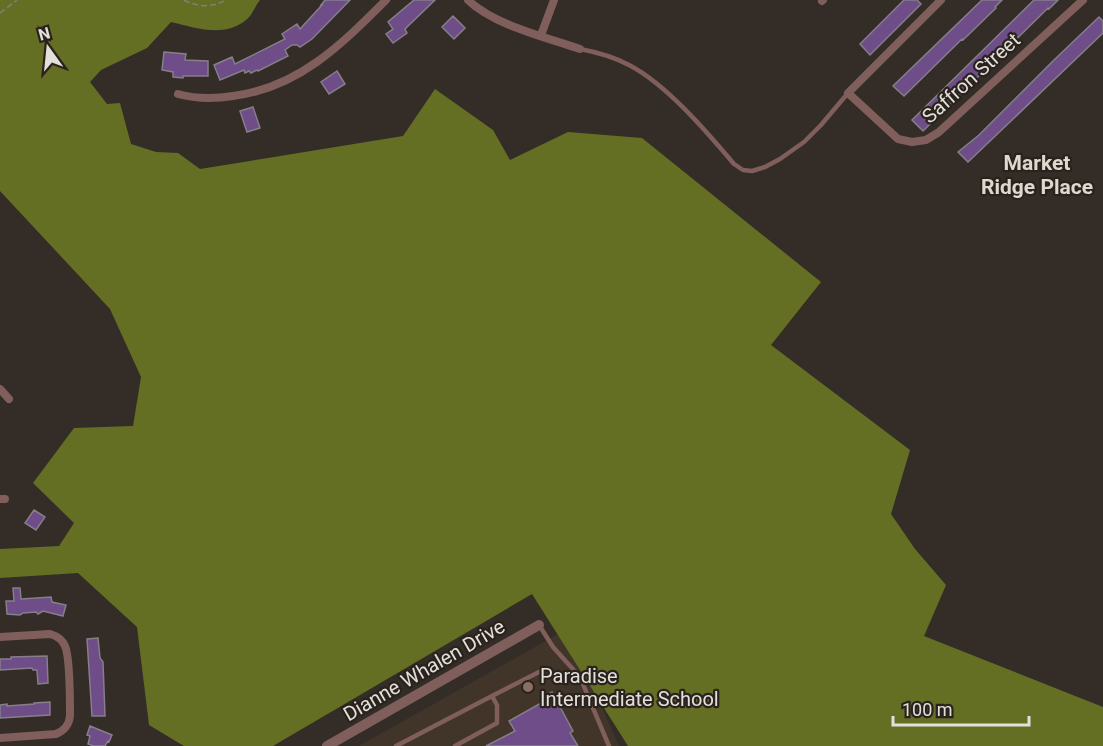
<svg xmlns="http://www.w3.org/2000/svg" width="1103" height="746" viewBox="0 0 1103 746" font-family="Roboto,sans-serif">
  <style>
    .built { fill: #41352a }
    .forest { fill: #646f24 }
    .building { fill: #6f4d88; stroke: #847f88; stroke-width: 1.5 }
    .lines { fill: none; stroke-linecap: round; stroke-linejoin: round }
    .path { stroke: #837e78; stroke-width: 1.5; stroke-dasharray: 6 3; stroke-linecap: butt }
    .service { stroke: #805e5b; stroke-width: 4.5 }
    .minor { stroke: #805e5b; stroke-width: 8 }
    .tertiary { stroke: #805e5b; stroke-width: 10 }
    .education-dot { fill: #8d6e63; stroke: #2a231d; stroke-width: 2 }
    .labels { text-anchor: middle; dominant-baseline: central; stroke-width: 4.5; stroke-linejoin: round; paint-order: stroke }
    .street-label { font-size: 20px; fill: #e3dfda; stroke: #2a231d }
    .poi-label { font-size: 20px; fill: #e3dfda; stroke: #2a231d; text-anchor: start }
    .neighbourhood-label { font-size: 21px; font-weight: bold; fill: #e0d7ce; stroke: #2a231d }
  </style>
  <rect width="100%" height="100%" fill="#342d27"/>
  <path class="built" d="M567,629l52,117h-260z"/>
  <path class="forest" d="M0,0h260c-5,6 -8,16 -14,20 -22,18 -50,8 -75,2l-24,26 -46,22 -11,12 17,22 13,-1 11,41 25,8 22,1 22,16 203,-33 32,-47 58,41 17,30 58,-28 74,6 179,144 -50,63 139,105 -19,64 24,35 31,36 -22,51 179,71v39h-475l-96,-152 -259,152h-89l-35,-21 -12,-98 -59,-54 -78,5v-29l59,-3 15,-23 -41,-40 41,-55 59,-2 8,-49 -31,-68 -110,-118z"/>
  <path class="building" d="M325,0h25l-38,39 -12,8 -3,-2h-5l-7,5 3,6 -30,15 -1,-1 -6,3 -2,-2 -4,2 -1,-3 -24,10 -6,-15 18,-8 3,7 50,-25 -3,-5 15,-10 3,5 22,-24h-1z
    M414,0h21l-30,29 2,4 -14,10 -7,-9 7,-5 -5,-7z
    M904,0h13l4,4 -51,51 -10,-11z
    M982,0h20l-7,7 1,1 -33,32 -1,-1 -58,57 -11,-10z
    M1034,0h24l-9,9 -1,-1 -125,123 -11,-11z
    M453,16l12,12 -11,11 -12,-12z
    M1099,17l4,4v12l-135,129 -10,-10 21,-17 75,-75z
    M164,52l22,2 -1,6 23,1v15h-25v2l-10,-1v-5l-11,-2z
    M337,71l8,13 -16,10 -8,-12z
    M253,107l7,21 -13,4 -7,-21z
    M34,510l11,7 -9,13 -11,-7z
    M13,588h7l1,11 30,-2 1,5 14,3 -3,11 -20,-5 -5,3 -2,-2 -13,1 -3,2 -13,-1 -1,-13h8z
    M98,638l2,20 3,4 2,54h-13l-5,-77z
    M47,656l1,27 -10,1 -1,-14h-4l-1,-2 -32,2v-11h11v-2z
    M552,692l21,39 -3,2 8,13h-92l29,-15 -6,-10 34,-19 -2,-4z
    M50,702v13l-50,3v-13l7,-1v2l27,-2v-1z
    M90,726l22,9 -3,7 -1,-1 -3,5h-11l-6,-2 2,-8 -3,-1z"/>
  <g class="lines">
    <path class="path" d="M184,0c13,7 28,8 42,0
      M0,13l17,-13"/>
    <path class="service" d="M580,49c16,3 34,8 49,16 37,19 78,67 105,99l9,6 9,1 13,-4 15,-8 24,-17 17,-17 27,-32
      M539,625l14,22 27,30 29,69
      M396,746l96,-50
      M455,746l42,-23v-18l-5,-9 53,-27"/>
    <path class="minor" d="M468,0c26,25 77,37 112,49
      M941,0l-93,93 50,46 14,3 14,-2 13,-8 144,-132
      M822,1l1,-1
      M541,35l13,-35
      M178,94c18,5 36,5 55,2 65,-8 108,-51 153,-96
      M0,389l9,10
      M0,499h5
      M0,637l50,-3c7,2 12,5 15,12 5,11 5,55 5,70 -1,9 -5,14 -14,18l-56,4"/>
    <path class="tertiary" d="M327,746l212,-121"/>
  </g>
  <circle class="education-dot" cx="528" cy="687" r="6"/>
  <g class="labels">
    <g class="street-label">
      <text transform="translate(971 78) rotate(-42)">Saffron Street</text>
      <text transform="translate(424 670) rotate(-30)">Dianne Whalen Drive</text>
    </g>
    <g class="poi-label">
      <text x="540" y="676">Paradise<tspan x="540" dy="23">Intermediate School</tspan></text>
    </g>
    <g class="neighbourhood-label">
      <text x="1037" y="163">Market<tspan x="1037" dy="24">Ridge Place</tspan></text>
    </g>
  </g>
  <g transform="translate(48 48) rotate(345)" stroke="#2a231d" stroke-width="4.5" paint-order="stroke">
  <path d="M0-4.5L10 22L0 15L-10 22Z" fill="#e3dfda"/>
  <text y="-9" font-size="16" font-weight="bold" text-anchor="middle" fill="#e3dfda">N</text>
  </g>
  <path d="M893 716v9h136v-9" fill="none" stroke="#e3dfda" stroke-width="3"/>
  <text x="902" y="716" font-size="18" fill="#e3dfda" stroke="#2a231d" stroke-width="4.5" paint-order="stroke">100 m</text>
</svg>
